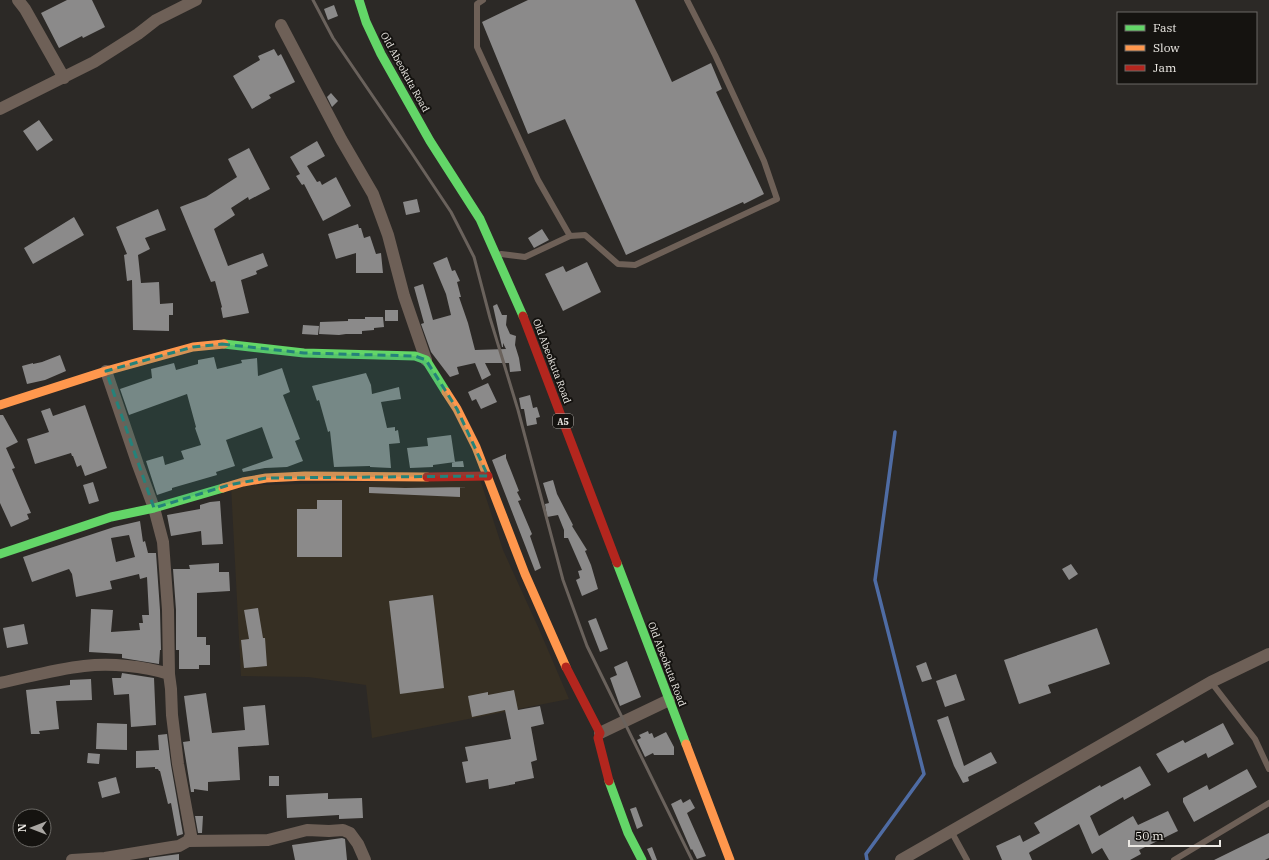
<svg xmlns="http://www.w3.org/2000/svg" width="1269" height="860" viewBox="0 0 1269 860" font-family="'IBM Plex Serif',serif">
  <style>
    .built { fill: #362f23 }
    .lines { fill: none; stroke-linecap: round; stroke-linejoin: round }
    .stream { stroke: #4f6ca4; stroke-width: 3.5 }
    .building { fill: #8b8a8a; fill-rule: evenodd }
    .lane { stroke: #6e6057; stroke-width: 6 }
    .street { stroke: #6e6057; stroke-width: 12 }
    .fast { stroke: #63d668; stroke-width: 9 }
    .slow { stroke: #ff974d; stroke-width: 9 }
    .jam { stroke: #b3261e; stroke-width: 9 }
    .rail { stroke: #6a625c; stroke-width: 3 }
    .marked { fill: #25827a; fill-opacity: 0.2; stroke: #25827a; stroke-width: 3; stroke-dasharray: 8 5; stroke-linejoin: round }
    .labels { text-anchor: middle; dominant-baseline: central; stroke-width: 4; stroke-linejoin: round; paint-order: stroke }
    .shield { fill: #151310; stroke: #aca9a4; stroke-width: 1 }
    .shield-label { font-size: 9px; font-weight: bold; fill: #ece9e4 }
    .street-label { font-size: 10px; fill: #ece9e4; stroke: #151310 }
  </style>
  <rect width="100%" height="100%" fill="#2c2926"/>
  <path class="built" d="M480,479l23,71 36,79 30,70 -197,39 -6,-53 -58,-8 -67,-1 -10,-190z"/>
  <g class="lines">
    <path class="stream" d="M867,860l-1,-6 58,-80 -49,-194 20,-148"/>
  </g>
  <path class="building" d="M67,0h25l13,27 -22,11 -1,-2 -23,12 -18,-35z
    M528,0h107l37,82 39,-19 11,26 -6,3 48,102 -20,10 -1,-2 -117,53 -61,-136 -37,15 -46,-112z
    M334,5l4,11 -10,4 -4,-11z
    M274,49l4,7 3,-2 14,28 -26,13 2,3 -19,11 -19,-33 27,-16 -2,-4z
    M331,93l7,8 -6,6 -5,-10z
    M39,120l14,20 -16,11 -14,-20z
    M317,141l8,15 -18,10 10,16 3,-1 2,4 14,-8 15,29 -28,15 -19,-37 -2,1 -6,-9 4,-2 -10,-17z
    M249,148l21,41 -21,11 -1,-3 -17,11 4,7 -21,14 14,37 35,-13 5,13 -12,5 1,3 -16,6 8,33 -26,5 -2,-10 1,-1 -7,-26 -4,1 -31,-75 26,-10 31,-20 -9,-18z
    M417,199l3,13 -14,3 -3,-13z
    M158,209l8,21 -21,8 5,11 -12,6 3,28 18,-1 1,22 13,-1v12h-4v16l-36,-1 -1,-50 -5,1 -3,-26 3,-1 -11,-27z
    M74,217l10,18 -51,29 -9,-16z
    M358,224l1,4h2l3,10 6,-2 6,18 5,-1 2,20h-27v-20l-20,6 -8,-25z
    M542,229l7,11 -15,8 -6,-10z
    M447,257l5,14 3,-1 5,11 -3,1 4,15h-2l9,26 7,27 31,-1 -3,-6v4h-1l-9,-41 4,-2 5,11h5l-1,10 4,9 6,2 -1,9 4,13 2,13 -11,1 -1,-9h-24l6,12 -9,5 -7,-17 -18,4 2,7 -9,3 -19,-25 -10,-28 3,-1 -10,-36 9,-3 10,36 18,-5 -5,-21 -13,-31z
    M587,262l14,30 -38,19 -18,-37 18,-8 3,6z
    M385,310h13v11h-13z
    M365,317h18l1,10 -10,1v2l-12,1v3h-16l-7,1 -20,-1 1,-12 28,-1v-2h17z
    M303,325l16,1 -1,9 -16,-1z
    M60,355l6,16 -21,9 -18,4 -5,-18 11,-3v1l9,-2z
    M214,357l3,12 25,-6 -1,-3 16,-2 1,18 24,-8 8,24 -7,3 17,44 -5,2 8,20 -16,6 -22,1 -22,4 -1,-3 31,-11 -11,-31 -36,13 9,26 -19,6 1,3 -45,13v2l-15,5 -11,-34 17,-5 2,9 19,-6 -3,-8 20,-6 -6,-17 1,-1 -9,-33 -58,21 -9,-26 32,-11 -1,-9 23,-6 2,7 22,-6v-4z
    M366,373l5,12 1,9 27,-7 2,12 -20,3 6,26 8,-1v4l3,-1 2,13 -11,1 2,24 -21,-1v-1l-36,1 -4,-36 -2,1 -9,-32 -2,1 -5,-15z
    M488,383l9,19 -16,7 -5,-10 -4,2 -4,-9z
    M530,395l3,13 4,-1 3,10 -4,1 1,6 -10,2 -3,-17h-3l-2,-11z
    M85,405l22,63 -22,8 -4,-11 -4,2 -4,-11h-1l-1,-3 -36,11 -8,-25 22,-7 -8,-21 9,-3 3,8z
    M0,415h3l15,27 -12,6 9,20 -3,1 19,44 -4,1 2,5 -18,8 -11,-24z
    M451,435l4,27 -22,3v2l-23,1 -3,-20 21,-2 -1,-8z
    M506,454v4l13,33 -2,1 4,8 -3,1 14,33 -2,2 11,32 -6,3 -43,-111z
    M463,461l1,6h-12v-5z
    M553,480l4,14 16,31 -1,1 15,24 -2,1 6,14 7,24 -16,7 -6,-16 4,-2 -2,-7 4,-1 -14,-32h-4v-8l-6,-15 -11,2 -2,-13 4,-1 -6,-20z
    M93,482l6,19 -10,3 -6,-19z
    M369,487l36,1 61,-1h-6v10l-91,-4z
    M317,500h25v57h-45v-48h20z
    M220,501l3,43 -21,1 -1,-14 -30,5 -4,-21 33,-6v-4l10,-3z
    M140,521l3,21 2,-1 3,12h8l4,57 1,40h-1l-1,14 -37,-6v-4l-33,-2 2,-43 22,1 -2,22 29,-2 -1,-7h4l-1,-8h7l-2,-38 -7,2 -1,-5 -29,7 2,8 -36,8 -4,-23 -3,-5 -37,13 -9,-25 91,-30zM129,535l6,22 -19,5 -5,-24z
    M219,563v9h10l1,19 -33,2v44h9v8h4v20h-11v4h-20v-19h-3v-40l-3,-41h17l-1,-4z
    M1071,564l7,10 -9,6 -7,-11z
    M433,595l11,93 -44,6 -11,-93z
    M258,608l5,30h2l2,28 -23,2 -3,-28 8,-1 -5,-29z
    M596,618l12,31 -8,3 -12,-31z
    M24,624l4,20 -21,4 -4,-20z
    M1097,628l13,36 -62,21 3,8 -32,11 -15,-44z
    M627,661l14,36 -21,9 -10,-28 7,-3 -3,-8z
    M926,662l6,17 -10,3 -6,-16z
    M122,673l32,5 2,47 -25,2 -2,-33 -15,1 -2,-17h9z
    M956,674l9,26 -20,7 -9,-26z
    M91,679l1,21 -36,1 3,28 -20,2 1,3h-9l-5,-44 44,-5v-5z
    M514,690l4,20 22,-4 4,18 -13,3 6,33 -6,2 3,16 -19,4v2l-26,5 -1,-10 -22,4 -4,-21 6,-1 -3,-14 46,-8 -6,-29 -33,7 -4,-21 20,-4v3z
    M206,693l6,40 33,-3 -2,-23 22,-2 4,40 -31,2 2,33 -32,2v9l-14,-2v3h-3l-8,-50 7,-1 -6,-45z
    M948,716l16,50 27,-14 6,11 -29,14 1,4 -6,2 -9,-17 -17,-46z
    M97,723l30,1v26l-31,-1z
    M1223,723l11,21 -26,14 -2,-5 -38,20 -12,-19 27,-14 2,3z
    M648,731l1,3 3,-1 2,5 12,-6 8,15v8h-20l-1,-2 -8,4 -8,-17 4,-2 -2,-3z
    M167,734l4,31 12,69 -6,2 -6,-33 -3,1 -8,-33h-1l-1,-2h-3v-2l-19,1v-17l23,-1 -1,-15z
    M88,753l12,1 -1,10 -12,-1z
    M1140,766l11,19 -27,15 -1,-3 -33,19 9,20 34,-20 5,9 30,-14 10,20 -39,19 2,4 -11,6h-21l-7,-12 -10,6 -13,-30 -49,28 -1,1 3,7h-30l-6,-14 24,-11 3,7 17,-9 -6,-10 66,-38 1,2z
    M1247,769l10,18 -63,35 -11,-20v-4l24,-13 2,5z
    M269,776h10v10h-10z
    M116,777l4,16 -18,5 -4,-16z
    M328,793v6l34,-1 1,20 -24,1v-4l-52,3 -1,-23z
    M681,799l2,4 7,-4 5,9 -8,5 19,43 -9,3 -5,-10 -1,1 -20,-46z
    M636,807l7,19 -6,3 -7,-20z
    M195,816h8l-1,17h-4z
    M1269,833v25l-4,2h-51z
    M342,838l3,1 2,21h-52l-3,-15z
    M652,847l5,13h-5l-5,-11z
    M179,854v6h-30v-2z"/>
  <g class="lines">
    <path class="lane" d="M483,0l-6,4v43l61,133 32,56
      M501,254l24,3 45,-21 15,-1 33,29 17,1 142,-66 -13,-38 -49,-106 -28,-55
      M1211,682l44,57 14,30
      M951,831l16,29
      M1174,860l95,-57"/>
    <path class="street" d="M18,0l7,9 39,69
      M281,25l60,114 32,55 15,41 16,61 22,64
      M0,109l94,-47 44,-28 18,-14 40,-20
      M106,371l32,94 16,43 9,34 5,68 1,64 2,15 1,26 6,49 13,71 -3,6
      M0,683c28,-6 56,-14 84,-17 27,-3 59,0 85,8
      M600,733l69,-33
      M72,860l33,-2 67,-11 7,-1 9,-5 80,-1 39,-10 22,1 14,-1 7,3 8,11 7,16
      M901,860l310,-178 58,-28"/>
    <path class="fast" d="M359,0l7,22 15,32 49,87 50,78 43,97
      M224,344l80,9 111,3 11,4 20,32
      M0,554l111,-37 43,-9 69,-20
      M617,563l69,181
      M609,781l19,52 14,27"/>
    <path class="slow" d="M446,392l11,17 19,38 49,127 41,93
      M0,405l106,-34 87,-24 31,-3
      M223,488l20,-6 23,-4 39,-2 122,1
      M686,744l44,116"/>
    <path class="jam" d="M523,316l94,247
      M427,477l61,-1
      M566,667l34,66 -2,5 11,43"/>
    <path class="rail" d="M313,0l20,38 78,114 40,60 23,45 16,61 28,92 45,170 24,66 105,214"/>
  </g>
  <path class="marked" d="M222,344l82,9 111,3 11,4 31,49 31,67 -222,2 -37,7 -75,23 -48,-137 87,-24z"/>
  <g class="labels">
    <rect class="shield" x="553" y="414" width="20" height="14" rx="3"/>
    <g class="shield-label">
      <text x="563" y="421">A5</text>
    </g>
    <g class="street-label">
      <text transform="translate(405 72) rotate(61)">Old Abeokuta Road</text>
      <text transform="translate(552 361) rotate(69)">Old Abeokuta Road</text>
      <text transform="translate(667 664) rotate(69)">Old Abeokuta Road</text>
    </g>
  </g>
  <rect x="1117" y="12" width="140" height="72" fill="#151310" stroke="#6b6965"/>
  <rect x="1125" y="25" width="20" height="6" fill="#63d668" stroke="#6b6965"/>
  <text x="1153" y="32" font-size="12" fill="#ece9e4">Fast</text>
  <rect x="1125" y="45" width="20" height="6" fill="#ff974d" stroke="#6b6965"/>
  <text x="1153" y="52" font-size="12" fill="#ece9e4">Slow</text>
  <rect x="1125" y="65" width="20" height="6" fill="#b3261e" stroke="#6b6965"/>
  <text x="1153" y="72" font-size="12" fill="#ece9e4">Jam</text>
  <g transform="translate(32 828) rotate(270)"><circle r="19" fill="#151310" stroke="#6b6965"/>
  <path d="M0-3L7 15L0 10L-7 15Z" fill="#a9a6a2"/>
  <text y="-6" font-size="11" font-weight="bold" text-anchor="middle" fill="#ece9e4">N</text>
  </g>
  <path d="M1129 840v6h91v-6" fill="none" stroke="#ece9e4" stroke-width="2"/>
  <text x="1135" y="840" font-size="12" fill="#ece9e4" stroke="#151310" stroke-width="3" paint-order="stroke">50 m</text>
</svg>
